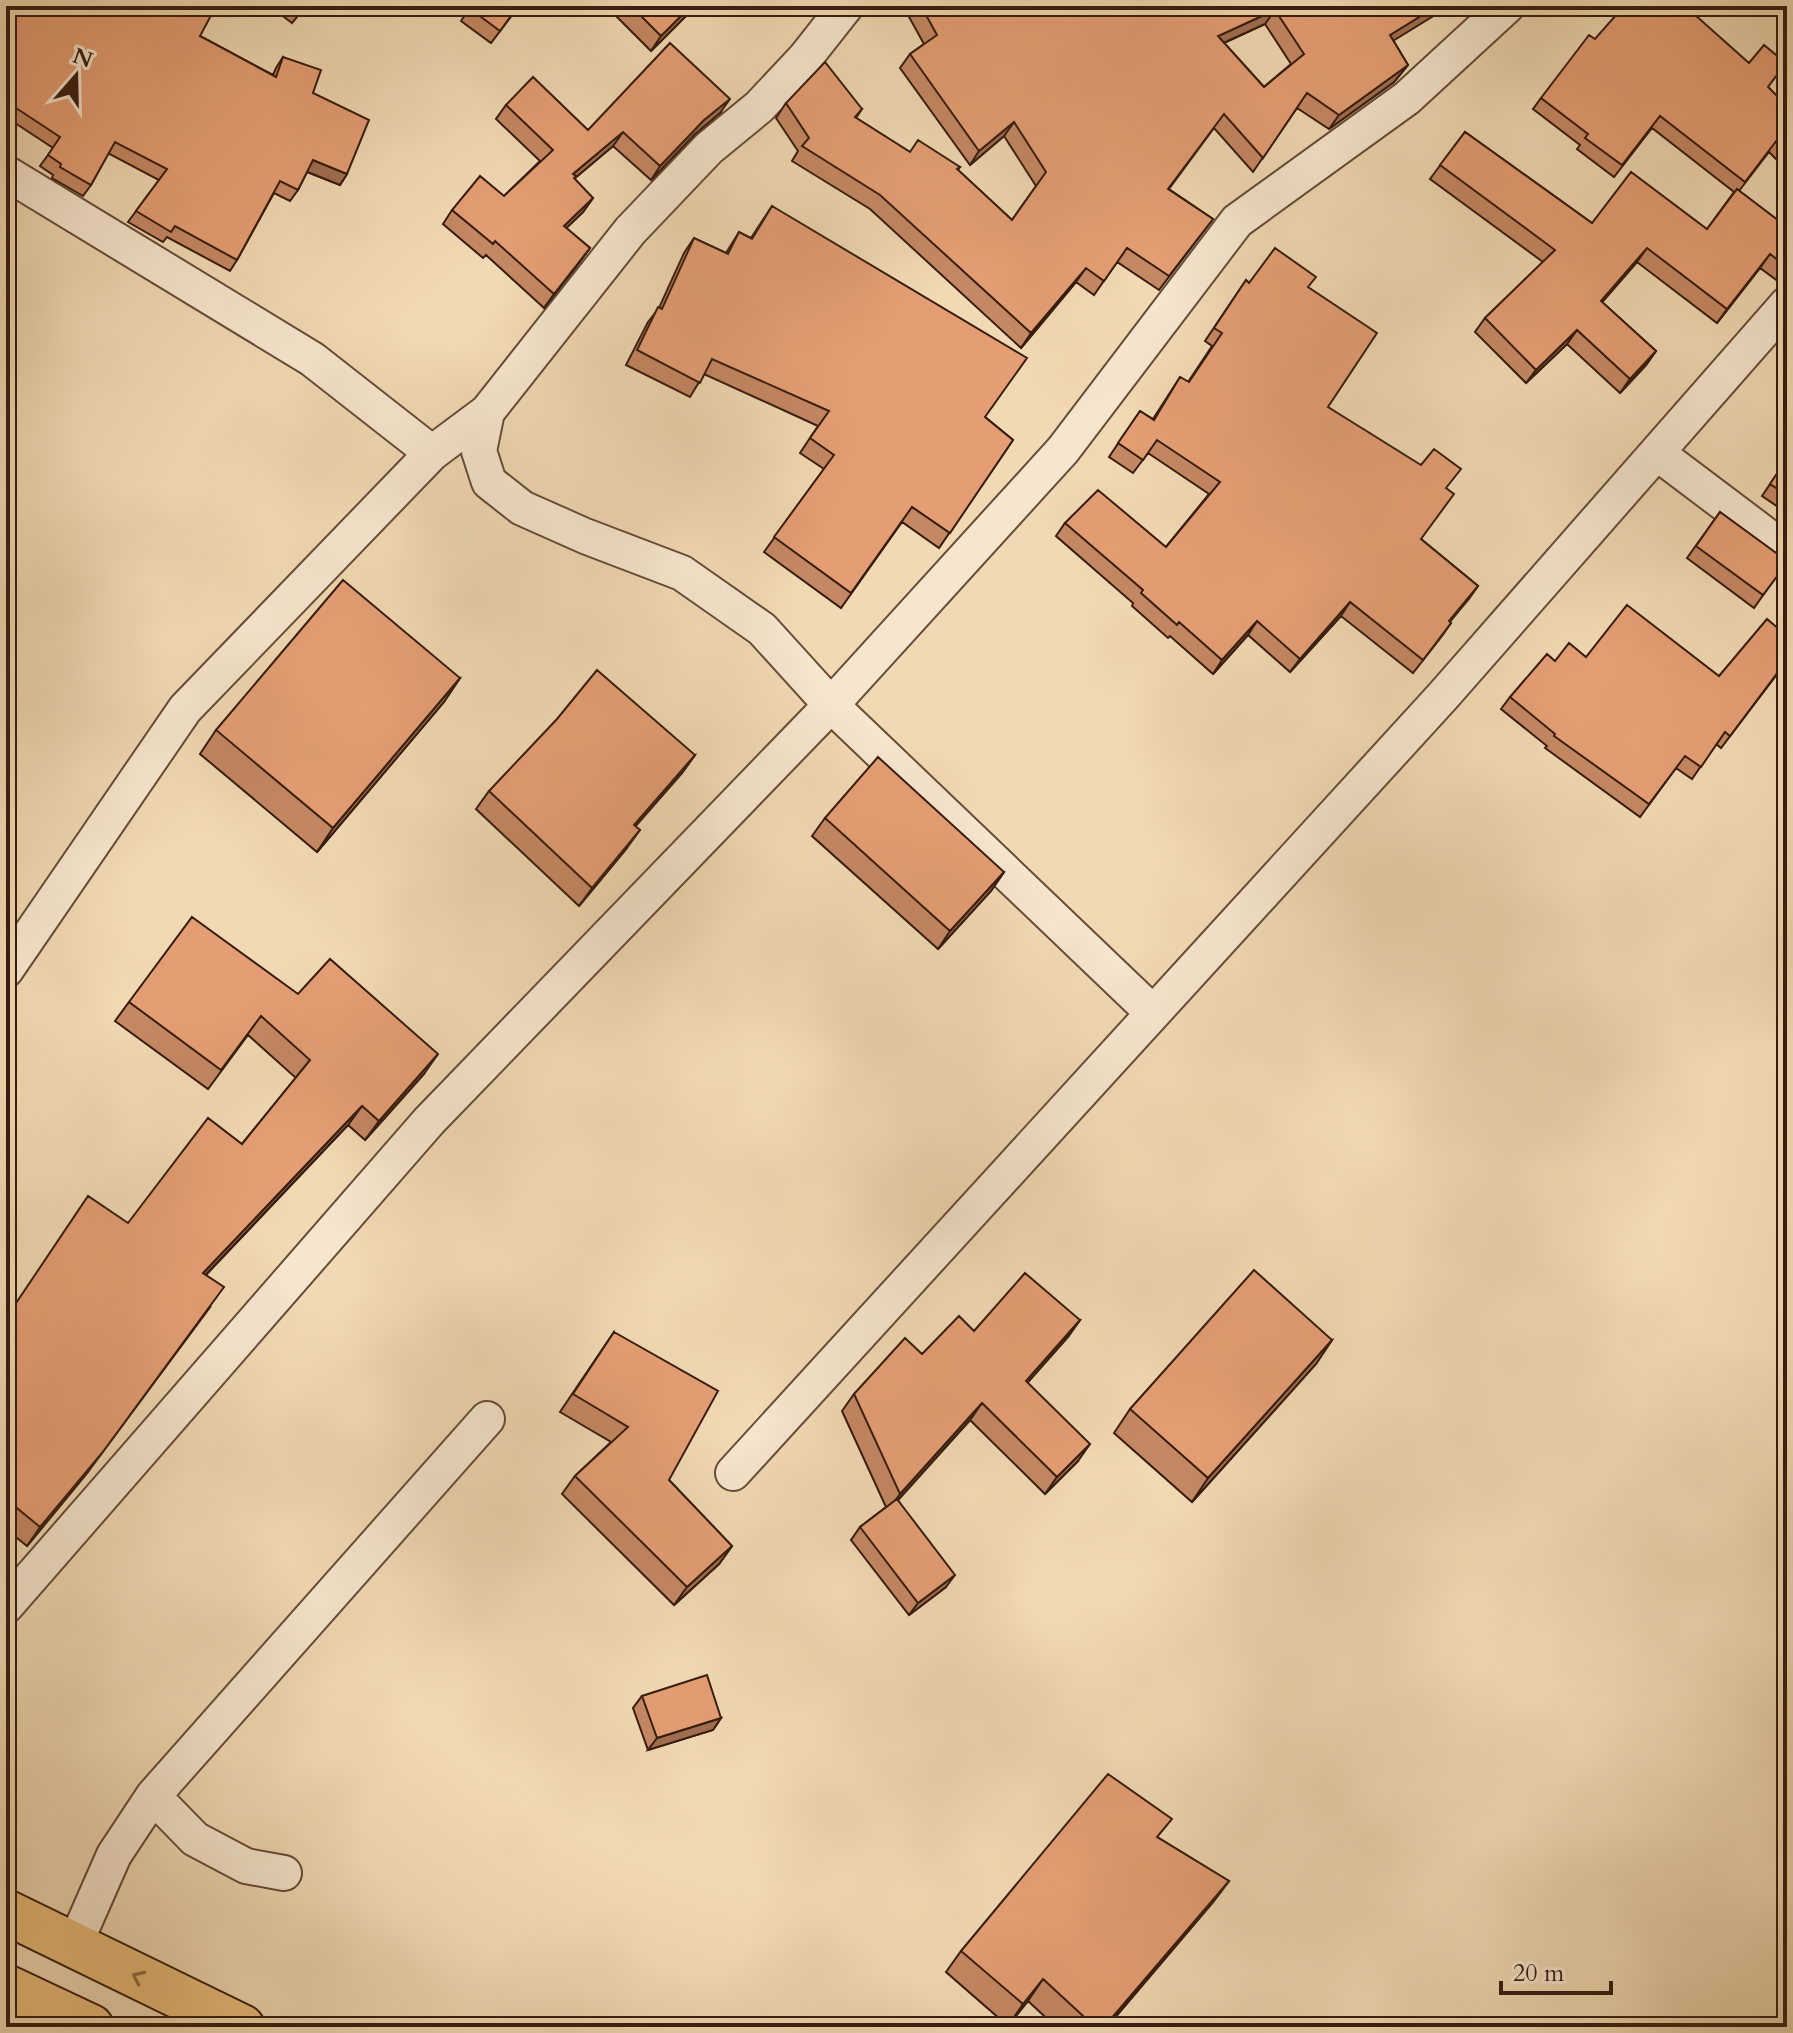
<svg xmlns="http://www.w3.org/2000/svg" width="1793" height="2033" viewBox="0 0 1793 2033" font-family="Cardo,serif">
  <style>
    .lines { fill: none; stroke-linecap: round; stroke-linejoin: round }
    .minor-casing { stroke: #654b38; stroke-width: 38 }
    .trunk-casing { stroke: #361c0f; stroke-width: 48 }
    .minor { stroke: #f6e6ce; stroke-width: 34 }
    .trunk { stroke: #e8bc7a; stroke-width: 44 }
    .wall { fill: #c58864; stroke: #361c0f; stroke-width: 2; fill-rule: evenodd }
    .shaded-wall { fill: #a06f51; stroke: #361c0f; stroke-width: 2 }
    .building { fill: #e59e74; stroke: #361c0f; stroke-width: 2; fill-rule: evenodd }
    .oneway { stroke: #8f6c44 }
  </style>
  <rect width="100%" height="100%" fill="#f1d9b3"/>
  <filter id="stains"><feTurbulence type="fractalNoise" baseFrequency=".0025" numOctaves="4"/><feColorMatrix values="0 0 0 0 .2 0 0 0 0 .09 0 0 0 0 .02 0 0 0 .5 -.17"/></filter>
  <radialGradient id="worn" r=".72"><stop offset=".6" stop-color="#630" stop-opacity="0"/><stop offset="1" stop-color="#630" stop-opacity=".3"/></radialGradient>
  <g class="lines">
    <defs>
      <path id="minor" d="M846,6l-41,52 -46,49 -50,41 -79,83 -143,181 -8,39 10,31 33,26 63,28 97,37 80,56 69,76 322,308
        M6,173l306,186 120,94
        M1657,453l130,98
        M6,970l179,-261 247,-256 55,-41
        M733,1473l710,-777 344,-392
        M6,1606l423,-485 402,-416 232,-255 174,-229 170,-123 100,-92
        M153,1796l42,43 51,27 38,7
        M74,1946l40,-91 39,-59 334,-377"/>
      <path id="trunk" d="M6,1912l236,115
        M6,1987l85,40"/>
    </defs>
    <use href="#minor" class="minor-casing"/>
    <use href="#trunk" class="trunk-casing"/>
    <use href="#minor" class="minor"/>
    <use href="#trunk" class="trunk"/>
  </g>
  <path class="wall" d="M6,6l194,30 73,39 3,-7 7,-11 30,36 34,81 -7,11 -33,-13 -9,18 -8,11 -16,-8 -37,67 -7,11 -63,-34 -4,5 -35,-20 31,-42 -51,-27 -17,32 -8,11 -31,-18 1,-3 -13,-9 13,-18 -47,-31z
    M270,6h36l-14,17z
    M471,6h48l-28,37 -30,-22z
    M606,6h90l-45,45z
    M903,6h226l314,4 -50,30 15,25 -14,17 -65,47 -32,-21 -44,64 -39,-44 -45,61 44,30 -54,71 -42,-28 -23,33 -18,-13 -55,66 -151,-139 -78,-48 6,-10 -22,-33 10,-15 76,6 -6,9 54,34 50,15 -2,3 54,50 24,-34 -32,-50 -34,29 -70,-97 10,-14 14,-10zM1265,24l26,40 -27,23 -40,-44z
    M1768,87l19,19v64l-18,-18 -30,39 48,36v58h-4l-23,-17 -43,55 -80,-61 -35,40 54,49 -10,14 -26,28 -53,-49 -41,39 -51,-51 10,-14 58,-56 -113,-83 35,-47 127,91 115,6 27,-37 -82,-64 -38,49 -37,-28 3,-4 -47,-36 8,-11z
    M506,105l82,25 132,-17 -25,21 -44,46 -38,-34 -39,33 19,19 -10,14 -17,16 24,20 -46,60 -58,-53 -3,3 -40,-34 9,-14 52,-14 36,-35 -44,-42z
    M772,206l213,211 28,23 -74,108 -37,-26 -61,86 -77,-56 60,-83 -24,-16 18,-27 -114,-52 -14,23 -64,-32 22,-43 11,-14 25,-55 10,-15 32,15 13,-21 12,6z
    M1246,280l3,3 60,5 19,119 118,82 -25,50 57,47 -28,36 1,1 -9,13 -29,37 -72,-57 -51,56 -42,-37 -35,39 -43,-38 -2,2 -36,-32 1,-3 -77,-67 9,-13 101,24 43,-53 -61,-41 -15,20 -24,-16 31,-46 13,8 27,-42 8,5 24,-36 -7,-5z
    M1787,434v12l-5,-4z
    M1787,459v54l-25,-17z
    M1720,512l67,49 -33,47 -67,-50z
    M1586,657l133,19 68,-15 -66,87 -5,-4 -24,35 -16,-11 -36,49 -95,-69 2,-2 -46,-37 9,-12 45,-36z
    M460,678l-16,24 -127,150 -117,-98 16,-24z
    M695,755l-13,18 -47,53 -8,22 -48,58 -103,-97 13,-18z
    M825,818l179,54 -13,19 -53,58 -126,-113z
    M298,994l126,80 -59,66 -17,-15 -142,150 -118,197 -61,74 -21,-17v-212l122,-94 114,-79 54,-66 -48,-43 -40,54 -93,-68 14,-19z
    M1080,1320l-12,17 -41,46 51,78 -33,33 -75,-74 -72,80 48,87 -37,28 -58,-75 9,-13 26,-20 -44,-96 12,-17 68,-40 52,-23z
    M614,1332l55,148 63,66 -13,18 -45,41 -112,-111 13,-18 36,-34 -51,-30z
    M1332,1340l-16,24 -124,138 -78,-69 16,-24z
    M642,1696l79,22 -8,12 -65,20 -15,-42z
    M1159,1838l70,43 -16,21 -106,125h-51l-28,-26 -20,25 -62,-54 15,-21z"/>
  <path class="shaded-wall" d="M691,6h5l-45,45 10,-15z
    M1437,6h9l-3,4 -63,39 10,-14z
    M1275,10l-10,14 -57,26 10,-14z
    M1408,65l-14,17 -65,47 10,-14z
    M730,99l-10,14 -25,21 -44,46 9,-14 44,-46z
    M1014,122l-10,14 -34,29 9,-14z
    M623,132l-10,14 -39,33 -1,-5z
    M313,160l34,14 -7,11 -35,-14z
    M593,198l-10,14 -29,28 10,-14z
    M590,248l-10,14 -36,46 10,-14z
    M1647,248l-10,14 -46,53 10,-14z
    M1770,254l-10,14 -43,55 10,-14z
    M1086,268l-10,14 -55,66 10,-15z
    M1577,330l-10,14 -41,39 10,-13z
    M1656,351l-10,14 -26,28 10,-14z
    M1478,586l-9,13 -30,35 10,-13z
    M1350,602l-9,14 -51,56 10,-13z
    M1257,621l-9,14 -35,39 9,-14z
    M460,678l-16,24 -127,150 16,-24z
    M695,755l-13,18 -61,70 13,-18z
    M640,830l-13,18 -48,58 13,-18z
    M1004,872l-13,19 -53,58 12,-18z
    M438,1054l-14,20 -59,66 14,-19z
    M362,1106l-14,19 -159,167 14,-19z
    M211,1306l-123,166 -61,74 13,-19z
    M1080,1320l-12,17 -54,61 12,-17z
    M1332,1340l-16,24 -124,138 16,-24z
    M982,1403l-12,17 -82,91 12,-17z
    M1090,1444l-12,17 -33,33 12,-17z
    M732,1546l-13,18 -45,41 13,-18z
    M955,1575l-9,12 -37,28 9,-12z
    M721,1718l-8,12 -65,20 9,-12z
    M1229,1881l-16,21 -106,125h-3z
    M1043,1979l-15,22 -20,25 15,-22z"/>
  <path class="building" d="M6,6h210l-16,30 76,41 7,-20 38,13 -8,23 56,27 -22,54 -34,-14 -15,30 -18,-9 -43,79 -62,-34 -4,6 -35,-21 31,-42 -52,-27 -24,43 -31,-18 1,-3 -13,-9 12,-18 -50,-33 -4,5z
    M292,6h12l-4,6z
    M471,6h47l-18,25 -31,-23z
    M631,6h60l-30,30z
    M921,6h516l-47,29 18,30 -4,3 -65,47 -32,-22 -44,65 -39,-44 -56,75 45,30 -44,57 -42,-28 -23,33 -18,-13 -55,65 -151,-138 -78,-49 7,-8 -23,-35 39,-41 37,47 -7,8 55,35 8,-12 42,27 -3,2 55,51 34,-48 -32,-50 -35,29 -69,-97 27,-19zM1275,10l29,44 -40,33 -46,-51z
    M1624,6h61l64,57 15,-18 22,18 -18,24 19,19v44l-10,-10 -32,42 -85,-66 -38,49 -37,-27 3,-4 -47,-36 48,-63 6,4z
    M670,43l60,56 -26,21 -44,46 -37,-34 -50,42 3,2 -2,2 19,20 -29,28 26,22 -36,46 -59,-53 -2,3 -41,-34 28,-34 24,20 49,-46 -47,-45 27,-28 55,53z
    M1465,132l127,91 39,-51 76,57 30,-40 50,38v40l-17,-13 -43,55 -80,-61 -46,53 55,50 -26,28 -53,-49 -41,40 -51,-52 70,-68 -115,-85z
    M772,206l255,152 -42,59 28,23 -63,93 -38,-26 -61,86 -77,-56 60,-82 -24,-17 19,-27 -117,-52 -12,24 -63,-33 21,-43 4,2 32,-71 34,16 11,-22 13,7z
    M1275,248l41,29 -8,10 69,46 -49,74 93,58 13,-16 27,20 -15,19 8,6 -33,45 57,47 -29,35 2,2 -28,37 -73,-58 -50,57 -43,-38 -35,39 -43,-38 -2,3 -36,-32 2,-3 -78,-67 33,-33 68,57 54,-65 -63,-42 -14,20 -25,-17 22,-32 14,9 26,-43 9,5 33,-49 -8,-5 32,-48 3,3z
    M1787,459v36l-17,-11z
    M1720,512l67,49v2l-24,32 -67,-49z
    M343,580l117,98 -127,150 -117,-98z
    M1627,605l92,71 48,-57 20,17v24l-57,76 -5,-4 -24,35 -16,-11 -36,48 -95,-68 1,-2 -45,-37 37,-43 8,7 14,-18 17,14z
    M597,670l98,85 -61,70 6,5 -48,58 -103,-97 68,-72z
    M878,757l126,115 -54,59 -125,-113z
    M192,917l106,77 32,-35 108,95 -59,67 -17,-15 -159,167 21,14 -122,166 -62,74 -34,-28v-181l82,-122 40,27 80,-105 34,26 68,-84 -49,-44 -40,54 -92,-68z
    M1254,1270l78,70 -124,138 -78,-69z
    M1025,1273l55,47 -54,61 64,63 -33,33 -75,-74 -82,91 -46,-100 51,-56 17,16 37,-38 15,15z
    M614,1332l104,59 -49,89 63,66 -45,41 -112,-111 53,-49 -55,-33z
    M897,1499l58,76 -37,28 -58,-76z
    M707,1675l14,43 -64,20 -15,-42z
    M1108,1774l64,45 -15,18 72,44 -125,146h-9l-52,-48 -20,25 -62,-53z"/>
  <defs><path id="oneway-chevron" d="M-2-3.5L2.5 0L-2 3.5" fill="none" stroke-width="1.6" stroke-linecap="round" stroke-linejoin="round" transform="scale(2)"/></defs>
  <use class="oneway" href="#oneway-chevron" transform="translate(138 1977) rotate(-155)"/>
  <rect width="1793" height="2033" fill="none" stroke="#f1d9b3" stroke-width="32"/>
  <rect x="8" y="8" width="1777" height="2017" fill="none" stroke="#361c0f" stroke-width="4"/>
  <rect x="16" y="16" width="1761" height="2001" fill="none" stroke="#361c0f" stroke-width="2"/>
  <g transform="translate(76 76) rotate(20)" stroke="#f6e6ce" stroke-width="6" paint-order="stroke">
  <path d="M0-6L14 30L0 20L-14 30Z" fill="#361c0f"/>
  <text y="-12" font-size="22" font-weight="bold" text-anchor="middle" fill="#361c0f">N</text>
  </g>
  <path d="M1501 1981v12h110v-12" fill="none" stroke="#361c0f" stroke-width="4"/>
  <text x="1513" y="1981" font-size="24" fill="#361c0f" stroke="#f6e6ce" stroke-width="6" paint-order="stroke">20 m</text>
  <rect width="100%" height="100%" filter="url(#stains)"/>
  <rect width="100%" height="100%" fill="url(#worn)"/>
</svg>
